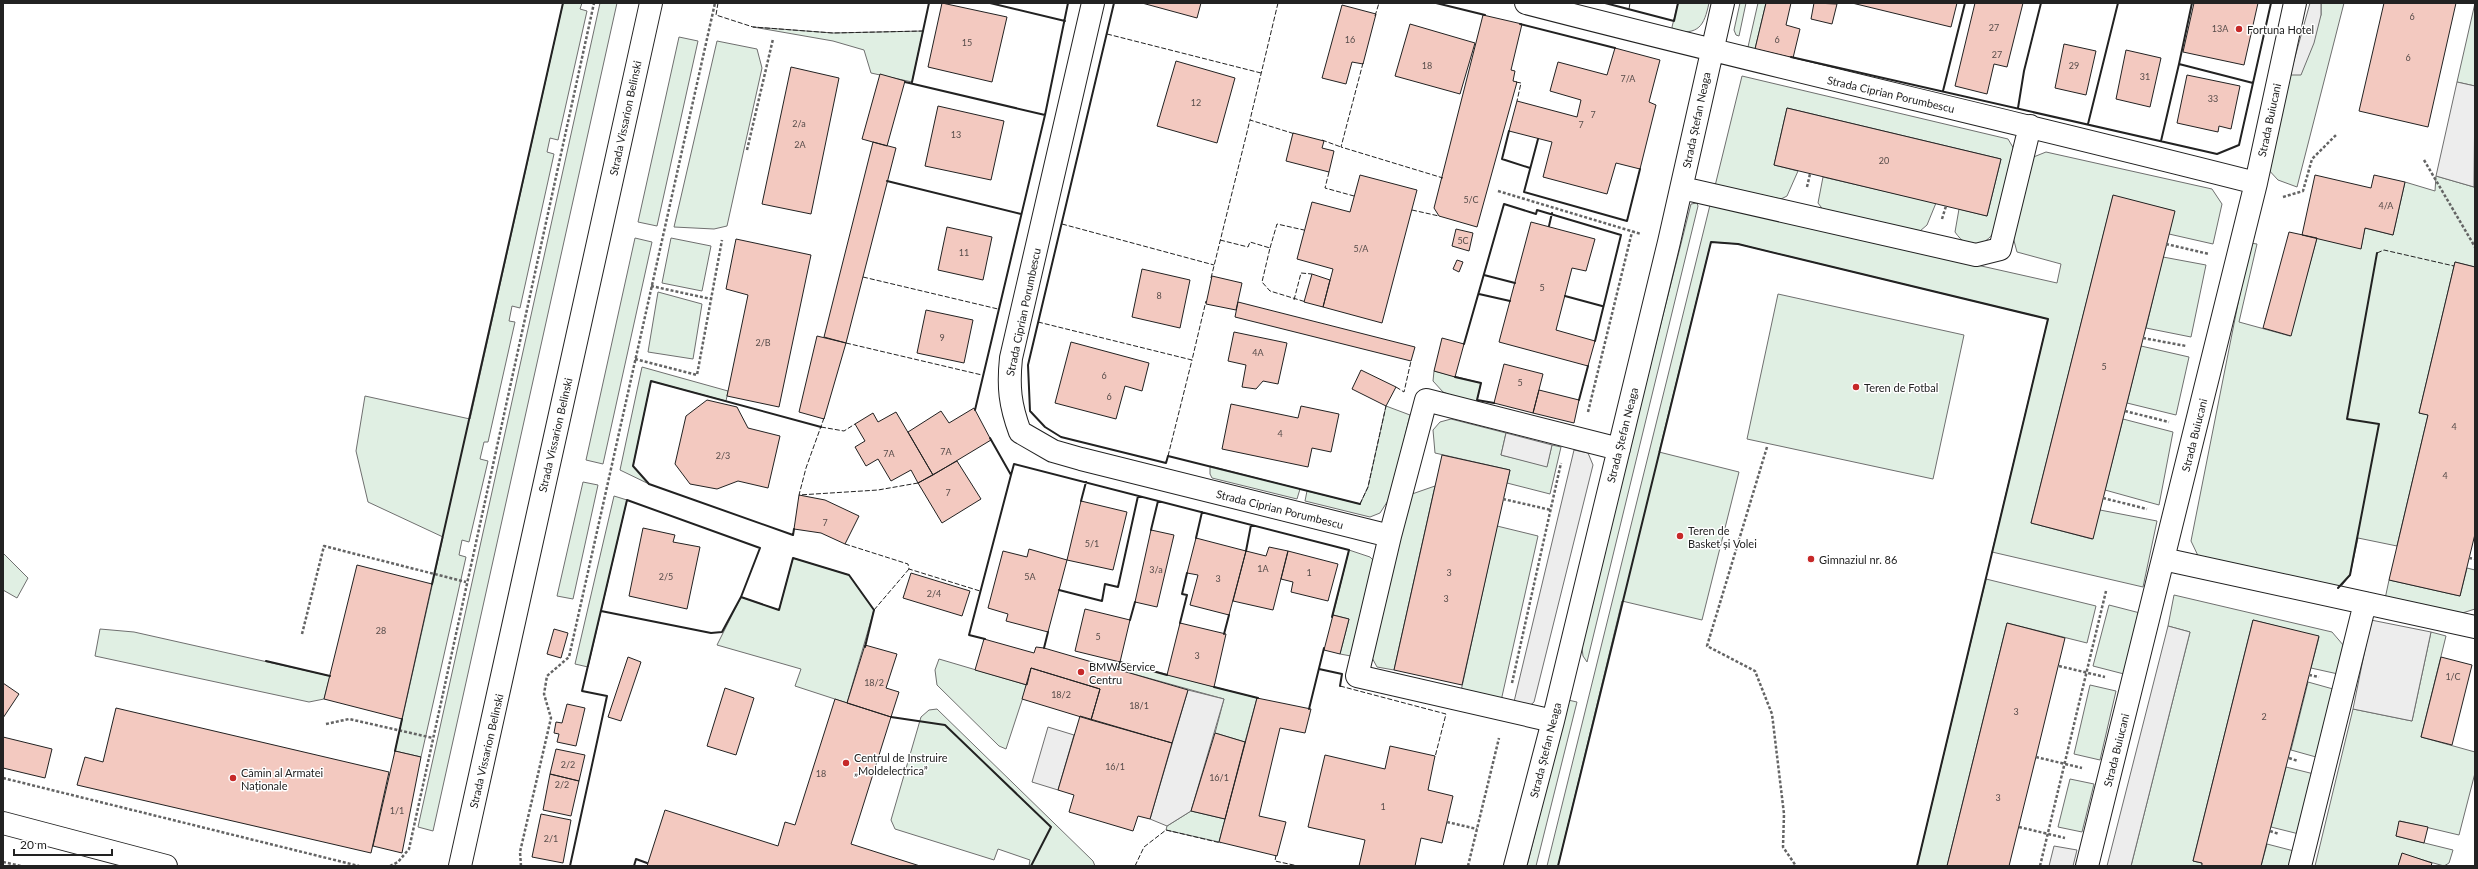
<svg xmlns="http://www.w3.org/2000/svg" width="2478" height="869" viewBox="0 0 2478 869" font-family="Lato,sans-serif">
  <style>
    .green { fill: #e0efe3; stroke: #6f6f6f }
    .parking { fill: #ededed; stroke: #6f6f6f }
    .building { fill: #f3c9c0; stroke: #222 }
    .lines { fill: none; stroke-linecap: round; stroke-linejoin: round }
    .minor-casing { stroke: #222; stroke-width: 24 }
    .major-casing { stroke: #222; stroke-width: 24 }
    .path { stroke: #646464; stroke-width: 2.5; stroke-dasharray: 3 2; stroke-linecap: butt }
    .minor { stroke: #fff; stroke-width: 22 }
    .major { stroke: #fff; stroke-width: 22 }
    .fence { stroke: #222; stroke-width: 1; stroke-dasharray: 5 2; stroke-linecap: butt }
    .wall { stroke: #222; stroke-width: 2 }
    .poi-dot { fill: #c62828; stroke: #fff; stroke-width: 1.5 }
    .labels { text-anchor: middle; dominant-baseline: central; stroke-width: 3; stroke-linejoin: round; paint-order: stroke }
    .number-label { font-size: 9px; fill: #564c4a }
    .poi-label { font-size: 11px; fill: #222; stroke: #fff; text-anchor: start }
    .street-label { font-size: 11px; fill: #222; stroke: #fff }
  </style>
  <rect width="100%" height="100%" fill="#fff"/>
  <path class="green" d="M563,3h19l-2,6 7,2 -29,129 -8,-2 -3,14 7,2 -34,154 -8,-2 -3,15 6,1 -27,120h-4l-4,17 8,2 -19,81 -7,-2 -3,15 7,2 -45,200 -26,-6 48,-214 -75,-35 -12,-51 9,-55 105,23z
    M600,3h17l-184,828 -15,-4z
    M1678,3h31c-5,23 -10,32 -36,28l-1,-4z
    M1740,3h6l-7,33 -3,-1 -2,-5z
    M1758,3h8l-11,46 -7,-2z
    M2321,3h23l-47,184 -19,-7 -12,-13 24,-92 31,-60z
    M2475,3v83l-18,-4z
    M753,27l80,6 90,-2 -11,51 -41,-9 -7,-23 -31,-9z
    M679,37l19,4 -41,185 -19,-4z
    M717,41l40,8 5,19 -35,158 -13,3 -40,-2z
    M1742,76l266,63 6,10 -17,78c-10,19 -28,26 -42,5l4,-23 28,7 14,-57 -214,-51 -13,57 24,6 -11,25 -6,3 -66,-13z
    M2046,152l166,37 10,15 -9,40 -44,-10 5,-23 -61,-15 -82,327 61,16 8,-29 57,11 -14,66 -151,-35 56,-233 -310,-75 -27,-2 -52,210 80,20 -37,148 -80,-19 -64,265h-11l163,-661 347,78 4,-19 -44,-12 -4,-15 18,-79z
    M2436,176l38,11 1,-2v82l-20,-5 -36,151 9,2 -31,131 -39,-8 -8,37 -10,13 -139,-26 -10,-21 59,-298 7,1 -18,78 51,14 27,-98 44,10 4,-20 28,7 12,-53 30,9z
    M1823,177l113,26 -9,22 -7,6 -96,-20 -6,-8z
    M1697,203l1,3 -111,456 -4,-6 -2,-15 110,-437z
    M635,238l17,4 -49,222 -17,-4z
    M671,238l40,8 -9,45 -40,-8z
    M2163,257l43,8 -15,72 -45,-9z
    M658,292l44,12 -9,55 -45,-7z
    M1778,294l186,41 -31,144 -186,-40z
    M2141,346l48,11 -13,58 -49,-12z
    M642,367l86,24 -2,10 -75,-20 -18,85 16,18 -29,-14z
    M1434,371l47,12 -5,22 -33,-13 -10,-11z
    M1386,406l24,9 -19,81 -11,17 -10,4 -65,-16 2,-10 53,13 8,-17z
    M1451,419l55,14 -5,22 46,11 5,-21 9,2 -11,47 -43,-11 3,-13 -75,-17 -2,-23 7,-8z
    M2123,419l50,13 -14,73 -54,-15z
    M1210,466l90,23 -3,10 -85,-21 -2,-4z
    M583,482l15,3 -25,114 -16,-3z
    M1435,486l-41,184 -17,-3 -7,-13 42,-160z
    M614,496l13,4 -39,167 -13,-3z
    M1497,526l41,10 -37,165 -40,-10z
    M1349,550l21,7 5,5 -24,94 -11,-2 9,-35 -16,-4z
    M3,553l25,25 -11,20 -14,-8z
    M793,558l56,17 25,35 -27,93 -52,-17 6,-17 -84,-24 24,-48 38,13z
    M2467,568l8,2v39l-19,6 -71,-16 4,-19 71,16z
    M1986,579l110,27 -9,37 -80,-20 -60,243h-30z
    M2174,595l158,37 12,14 -6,28 -27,-6 8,-31 -66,-17 -60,241 9,2v3h-71l59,-234 -22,-6z
    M2109,605l31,8 -16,61 -31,-8z
    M100,629l34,3 196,44 -6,23 -15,3 -214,-46z
    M2431,632l15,4 -25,101 54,15v21l-16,62 -59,-14 -4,15 57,14 -4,13 -5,3 -42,-12 -4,12h-83l38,-157 59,12z
    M939,659l88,26 -21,64 -7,-3 -62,-61 -2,-15z
    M1120,662l137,36 -12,44 -30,-9 9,-34 -105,-29z
    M2308,682l25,7 -17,68 -25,-7z
    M2090,685l26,6 -16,69 -26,-6z
    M1568,700l9,2 -41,164h-9z
    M937,709l156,152 2,5h-66l1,-6 -32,-11 -4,11 -99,-31 -4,-9 30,-103 8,-7z
    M2286,767l28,7 -15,60 -28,-7z
    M2070,779l24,5 -12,48 -24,-5z
    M1191,811l34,8 -6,23 -53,-12 1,-4z
    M2267,844l27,7 -4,15h-29z"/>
  <path class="parking" d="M2310,3h11v12l-7,28 -13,32h-11z
    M2457,82l18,4 -1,101 -38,-11z
    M1506,433l46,12 -5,22 -46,-12z
    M1574,450l14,3 5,12 -59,237 -8,7 -13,-3z
    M2371,620l60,12 -19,89 -59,-12z
    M2168,626l22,6 -59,234h-24z
    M1188,690l36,9 -33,112 -24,15 -17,-7z
    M1048,727l26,8 -16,55 -26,-8z
    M2054,846l23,4 -4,16h-24z"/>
  <path class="building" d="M942,3l65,14 -15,65 -64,-15z
    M1142,3h59l-4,15z
    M1766,3h25l-5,22 14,4 -7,29 -38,-9z
    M1814,3l23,1 -5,20 -21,-5z
    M1852,3h105l-6,24z
    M1975,3h48l-16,64 -13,-3 -7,30 -32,-8z
    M2194,3h64l-14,62 -61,-13z
    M2384,3h72l-28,124 -69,-16z
    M1342,5l34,9 -13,50 -11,-2 -6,22 -24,-6z
    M1483,15l39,9 -11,46 4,1 -2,10 4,1 -40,145 -38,-11 -5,-8z
    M1410,24l65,19 -15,51 -65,-18z
    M2064,44l32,7 -10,44 -31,-7z
    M1615,48l45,12 -11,42 7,3 -16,64 -24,-6 -9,31 -64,-17 9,-35 -43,-11 8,-30 60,16 4,-17 -31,-9 8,-29 49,13z
    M2126,50l35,8 -11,49 -34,-8z
    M1176,61l59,17 -18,65 -60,-17z
    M791,67l48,11 -28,136 -49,-10z
    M880,74l25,7 -18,65 -25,-7z
    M2187,75l53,11 -9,43 -12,-3 -1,6 -41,-9z
    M938,106l66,15 -13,59 -66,-14z
    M1787,108l214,51 -14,57 -213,-51z
    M1293,133l31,8 -2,7 12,3 -5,21 -43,-11z
    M873,142l23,6 -50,195 -22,-6z
    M1360,175l57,15 -35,133 -59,-16 10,-38 -36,-10 15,-57 38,10z
    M2315,175l56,13 3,-13 31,7 -12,53 -28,-7 -4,21 -59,-14z
    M2113,195l62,16 -82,328 -62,-16z
    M1531,222l64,17 -9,32 -14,-3 -16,62 39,11 -7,25 -89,-24z
    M947,227l45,10 -9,43 -45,-10z
    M1456,229l17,4 -4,18 -17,-5z
    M2289,232l28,6 -26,98 -28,-8z
    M736,239l75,16 -32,152 -52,-11 21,-101 -22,-6z
    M1457,260l6,2 -4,10 -6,-3z
    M2455,262l20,5v267l-15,62 -71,-16 39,-165 -9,-2z
    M1142,269l48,11 -10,48 -48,-11z
    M1312,274l18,6 -7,27 -19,-5z
    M1212,276l30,7 -6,27 -30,-6z
    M1238,302l177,45 -4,14 -176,-44z
    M926,310l47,10 -9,43 -47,-10z
    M1234,332l53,11 -9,41 -15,-3 -7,8 -14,-2 4,-22 -18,-4z
    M817,336l29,7 -22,76 -25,-7z
    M1442,338l22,6 -9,33 -21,-6z
    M1071,342l78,21 -7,28 -17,-5 -9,33 -61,-16z
    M1504,364l39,10 -10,39 -39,-10z
    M1361,370l35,17 -10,19 -34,-17z
    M1539,390l40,10 -5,23 -41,-10z
    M707,400l30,7 11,21 32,8 -12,52 -30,-7 -21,8 -27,-5 -15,-20 11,-48z
    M1231,404l67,14 3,-12 38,8 -8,38 -19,-4 -4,19 -86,-18z
    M974,408l17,32 -58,35 -25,-43 33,-21 8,12z
    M896,412l37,63 -15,8 -7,-13 -20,11 -13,-22 -12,7 -11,-19 10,-6 -10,-17 18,-11 5,9z
    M1442,455l68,15 -48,215 -68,-15z
    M957,461l24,38 -39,24 -24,-40z
    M799,495l26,5 34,16 -14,28 -24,-11 -27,-4z
    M1081,501l46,11 -14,58 -46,-10z
    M643,528l32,7 -2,7 27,5 -13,62 -58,-13z
    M1151,530l23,5 -17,72 -22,-5z
    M1196,538l50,13 -17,64 -39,-10 8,-30 -11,-2z
    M1269,547l19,4 -15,59 -40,-9 13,-50 20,5z
    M1029,549l38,11 -19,72 -42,-11 2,-7 -20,-6 15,-57 24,6z
    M1288,551l50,13 -10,37 -37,-9 2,-10 -12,-3z
    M357,565l75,19 -30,135 -78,-20z
    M911,573l59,18 -8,25 -59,-18z
    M1085,609l45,11 -10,42 -45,-11z
    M1333,615l16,4 -9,35 -16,-4z
    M2253,620l66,16 -58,230h-59v-3l-9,-2z
    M1180,623l46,11 -12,53 -47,-12z
    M2007,623l58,15 -29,119 -27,109h-62z
    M554,629l14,4 -7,25 -14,-4z
    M984,639l50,14 2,-6 8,1 144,42 -16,53 -81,-23 9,-31 -69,-21 -4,17 -52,-15z
    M865,645l32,9 -11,34 13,4 -8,25 -44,-14z
    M628,657l13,5 -20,59 -13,-4z
    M2441,657l31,8 -20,80 -31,-8z
    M1031,668l69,21 -9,31 -69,-21z
    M3,683l16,11 -16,24z
    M725,688l29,10 -18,57 -29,-9z
    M1257,698l54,11 -6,24 -25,-5 -21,88 27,6 -9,34 -58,-14z
    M835,699l56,18 -40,127 69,22h-273l18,-56 113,36 7,-24 10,3z
    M567,704l18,4 -9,38 -19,-4 2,-8 -5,-1 2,-11 6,1z
    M116,708l273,64 -18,81 -294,-68 8,-28 18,5z
    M1080,716l92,27 -22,76 -12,-3 -5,15 -64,-19 5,-17 -16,-5z
    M1215,733l30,9 -20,77 -34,-8z
    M3,737l49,12 -7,29 -42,-10z
    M1390,746l45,10 -7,34 25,6 -11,47 -21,-5 -6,28h-56l6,-26 -57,-13 17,-72 60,14z
    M556,749l29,6 -6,26 -29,-7z
    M395,751l26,6 -19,96 -29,-7z
    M550,774l29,7 -8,35 -28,-6z
    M541,814l30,6 -8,43 -31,-6z
    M2399,821l29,6 -4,16 -28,-7z
    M2402,853l30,10 -1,3h-33z"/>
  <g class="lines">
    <defs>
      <path id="minor" d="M1093,3l-82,355c-3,29 -1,47 9,74l33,19 28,8 309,77
        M1526,3c243,63 487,118 730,180
        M1682,188l294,67 24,-6 30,-123
        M2163,559l312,68
        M1553,721l-196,-45 33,-140 36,-136 193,49
        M1515,866l38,-145 116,-479 54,-239
        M2087,866l169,-683 39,-180
        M2300,866l65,-263"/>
      <path id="major" d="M3,823l163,43
        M460,866l191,-863"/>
    </defs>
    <use href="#minor" class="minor-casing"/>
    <use href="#major" class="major-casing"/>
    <path class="path" d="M747,150l26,-111
      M2424,160l51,87
      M1807,187l3,-13
      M1498,191l143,43
      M2283,197l20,-6 9,-32 24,-24
      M1942,219l4,-13
      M2166,244l43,10
      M651,286l60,13
      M2143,338l43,8
      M635,359l62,16 25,-135
      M2125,411l44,11
      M1588,412l44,-180
      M1767,447l-60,199 48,25 17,43 12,100 -1,33 13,19
      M2103,498l44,11
      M1503,499l48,11
      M2469,558l6,1
      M302,634l22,-88 142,36
      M2059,666l46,11
      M2309,675l10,2
      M1512,683l49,-220
      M326,724l23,-5 84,19
      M2036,757l46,11
      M2289,758l9,3
      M3,778l356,88
      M1447,822l30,7
      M2019,827l46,11
      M2270,831l9,3
      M3,862l18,4
      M390,866l8,-4 11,-13 185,-846
      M521,866l-1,-14 31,-134 -7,-24 3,-18 22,-19 146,-654
      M1468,866l31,-128
      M2040,866l66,-275"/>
    <use href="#minor" class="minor"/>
    <use href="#major" class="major"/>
    <path class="fence" d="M718,3l-2,12 37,12 80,6 90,-2
      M1278,3l-28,117 45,14
      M1629,9l1,-6
      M1375,16l4,-13
      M1107,34l154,39
      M1363,63l-22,84 102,31
      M1516,82l5,1 -4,18
      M1322,140l19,7
      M1329,172l-4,16 29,8
      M1412,210l27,6
      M1062,224l152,41
      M1220,240l28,7 2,-5 20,6 -8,34 8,9 36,11
      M1270,248l7,-24 27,6
      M2377,253l7,-3 70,16
      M863,277l135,32
      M1211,278l39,-158
      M1294,300l7,-27 11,1
      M1038,322l154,38 14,-59
      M846,343l136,32
      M1396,387l8,5 7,-31
      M824,418l-18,50 -7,27 79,-5 40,-7
      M821,427l23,4 11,-7
      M1168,456l24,-96
      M1360,504l8,-17 18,-81
      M845,544l63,20 1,5 71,22
      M874,610l35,-41
      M1340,686l106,28 -11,43
      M1276,855l-1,6 23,5
      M1135,866l9,-19 22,-17 55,13"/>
    <path class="wall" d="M990,3l75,18
      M1114,3l-86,362 2,46 15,16 16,10 105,26 2,-7 192,48
      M1436,3l49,12
      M1605,3l69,18 4,-18
      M2192,3l-13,61 74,19
      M1520,24l95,24
      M1791,57l426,97 22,-9 32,-142
      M905,82l140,33
      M912,82l17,-79
      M1943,91l22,-88
      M2018,108l6,-37 17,-68
      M2088,124l30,-121
      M1509,131l-7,28 28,9
      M1538,139l-14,53 103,29 13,-52
      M2161,141l18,-77
      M887,181l134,33
      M1549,226l3,-13
      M1484,275l31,8
      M1479,294l31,7
      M1565,296l37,10
      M1464,344l40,-140 32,10 1,-4 84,25 -26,106
      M1455,377l26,6 -4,17 17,3
      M1579,400l9,-34
      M975,410l70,-295 23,-112
      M990,438l21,37 3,-11 335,86 -17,67
      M1081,501l5,-19
      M794,529l-1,6 -144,-51 -16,-18 18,-85 170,46
      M1151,530l7,-29
      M1196,538l6,-26
      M1246,551l5,-26
      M432,584l131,-581
      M2338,588l12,-13 29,-151 -32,-5 30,-166
      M1059,590l43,11 3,-17 13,3 20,-91
      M741,597l38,13 14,-52 56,17 25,35 -9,37
      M1130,620l5,-18
      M1180,623l7,-28 -5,-1 5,-21
      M1224,634l5,-19
      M985,639l-16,-4 42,-160
      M1044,648l4,-16
      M266,661l64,15
      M1117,669l3,-7 47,13
      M1319,669l23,5 -2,12
      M1214,687l44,11
      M1309,709l15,-61
      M891,717l54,8 106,102 -20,39
      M395,751l7,-32
      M570,866l37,-170 -25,-5 45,-191 133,48 -19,49 -19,35 -11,1 -110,-22
      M634,866l2,-7 11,4
      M1558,866l153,-624 27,2 310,75 -131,547"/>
  </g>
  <g class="poi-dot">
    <circle cx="2239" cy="29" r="4"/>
    <circle cx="1856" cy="387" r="4"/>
    <circle cx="1680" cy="536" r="4"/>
    <circle cx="1811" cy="559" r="4"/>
    <circle cx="1081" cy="672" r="4"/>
    <circle cx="846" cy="763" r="4"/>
    <circle cx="233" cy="778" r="4"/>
  </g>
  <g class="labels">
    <g class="number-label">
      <text x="2412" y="16">6</text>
      <text x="1994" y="27">27</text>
      <text x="2220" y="28">13A</text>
      <text x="1350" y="39">16</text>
      <text x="1777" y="39">6</text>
      <text x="967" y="42">15</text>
      <text x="1997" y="54">27</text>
      <text x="2408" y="57">6</text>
      <text x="1427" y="65">18</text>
      <text x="2074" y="65">29</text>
      <text x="2145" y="76">31</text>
      <text x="1628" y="78">7/A</text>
      <text x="2213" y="98">33</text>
      <text x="1196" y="102">12</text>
      <text x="1593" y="114">7</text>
      <text x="799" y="123">2/a</text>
      <text x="1581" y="124">7</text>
      <text x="956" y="134">13</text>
      <text x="800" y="144">2A</text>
      <text x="1884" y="160">20</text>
      <text x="1471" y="199">5/C</text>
      <text x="2386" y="205">4/A</text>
      <text x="1463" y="240">5C</text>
      <text x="1361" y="248">5/A</text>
      <text x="964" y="252">11</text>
      <text x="1542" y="287">5</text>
      <text x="1159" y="295">8</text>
      <text x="942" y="337">9</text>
      <text x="763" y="342">2/B</text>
      <text x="1258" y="352">4A</text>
      <text x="2104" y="366">5</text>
      <text x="1104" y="375">6</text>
      <text x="1520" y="382">5</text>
      <text x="1109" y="396">6</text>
      <text x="2454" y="426">4</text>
      <text x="1280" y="433">4</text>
      <text x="946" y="451">7A</text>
      <text x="889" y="453">7A</text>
      <text x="723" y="455">2/3</text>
      <text x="2445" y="475">4</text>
      <text x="948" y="492">7</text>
      <text x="825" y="522">7</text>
      <text x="1092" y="543">5/1</text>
      <text x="1263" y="568">1A</text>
      <text x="1156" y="569">3/a</text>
      <text x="1309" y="572">1</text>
      <text x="1449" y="572">3</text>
      <text x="666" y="576">2/5</text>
      <text x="1030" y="576">5A</text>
      <text x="1218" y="578">3</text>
      <text x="934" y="593">2/4</text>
      <text x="1446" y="598">3</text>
      <text x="381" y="630">28</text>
      <text x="1098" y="636">5</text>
      <text x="1197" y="655">3</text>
      <text x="2453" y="676">1/C</text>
      <text x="874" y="682">18/2</text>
      <text x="1061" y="694">18/2</text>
      <text x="1139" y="705">18/1</text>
      <text x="2016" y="711">3</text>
      <text x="2264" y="716">2</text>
      <text x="568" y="764">2/2</text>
      <text x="1115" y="766">16/1</text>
      <text x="821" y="773">18</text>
      <text x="1219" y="777">16/1</text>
      <text x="562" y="784">2/2</text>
      <text x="1998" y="797">3</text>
      <text x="1383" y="806">1</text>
      <text x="397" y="810">1/1</text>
      <text x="551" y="838">2/1</text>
    </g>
    <g class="poi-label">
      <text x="2247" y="29">Fortuna Hotel</text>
      <text x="1864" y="387">Teren de Fotbal</text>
      <text x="1688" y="530">Teren de<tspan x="1688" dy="13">Basket și Volei</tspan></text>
      <text x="1819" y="559">Gimnaziul nr. 86</text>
      <text x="1089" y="666">BMW Service<tspan x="1089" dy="13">Centru</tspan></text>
      <text x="854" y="757">Centrul de Instruire<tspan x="854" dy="13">„Moldelectrica”</tspan></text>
      <text x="241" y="772">Cămin al Armatei<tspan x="241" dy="13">Naționale</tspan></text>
    </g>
    <g class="street-label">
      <text transform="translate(1891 94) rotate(13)">Strada Ciprian Porumbescu</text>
      <text transform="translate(625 118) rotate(-78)">Strada Vissarion Belinski</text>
      <text transform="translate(1696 120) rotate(-78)">Strada Ștefan Neaga</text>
      <text transform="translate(2269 120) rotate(-78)">Strada Buiucani</text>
      <text transform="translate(1023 312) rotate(-78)">Strada Ciprian Porumbescu</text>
      <text transform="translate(555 435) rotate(-77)">Strada Vissarion Belinski</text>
      <text transform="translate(1622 435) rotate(-76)">Strada Ștefan Neaga</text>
      <text transform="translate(2194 435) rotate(-76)">Strada Buiucani</text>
      <text transform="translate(1280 509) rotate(14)">Strada Ciprian Porumbescu</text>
      <text transform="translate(1545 750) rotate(-76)">Strada Ștefan Neaga</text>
      <text transform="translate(2116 750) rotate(-76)">Strada Buiucani</text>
      <text transform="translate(486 751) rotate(-77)">Strada Vissarion Belinski</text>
    </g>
  </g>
  <rect width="2478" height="869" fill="none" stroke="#222222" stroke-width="8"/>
  <path d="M14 849v6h98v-6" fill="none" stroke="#222222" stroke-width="2"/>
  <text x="20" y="849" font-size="12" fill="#222222" stroke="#ffffff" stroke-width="3" paint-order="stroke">20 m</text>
</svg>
